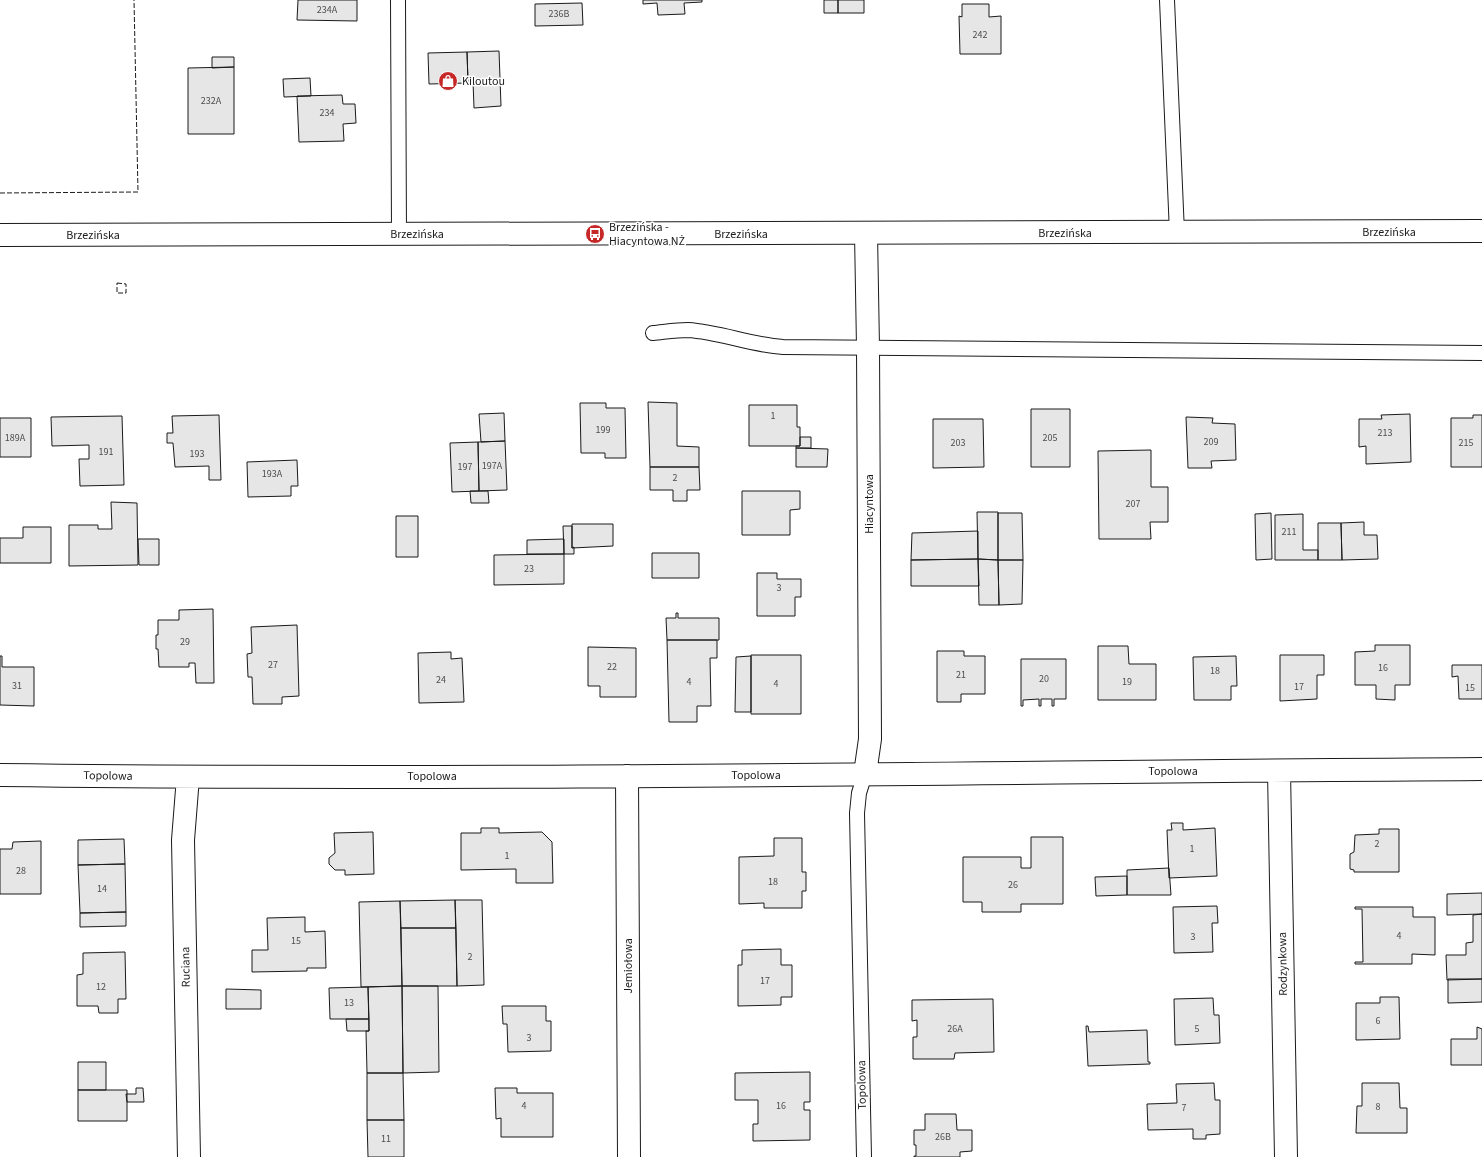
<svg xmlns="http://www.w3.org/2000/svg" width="1482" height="1157" viewBox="0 0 1482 1157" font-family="'Source Sans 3',sans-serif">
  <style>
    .building { fill: #e6e6e6; stroke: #1a1a1a }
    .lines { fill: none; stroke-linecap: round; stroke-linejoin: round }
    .lane-casing { stroke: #1a1a1a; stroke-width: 16 }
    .street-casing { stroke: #1a1a1a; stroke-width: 24 }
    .primary-casing { stroke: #1a1a1a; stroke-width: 24 }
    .lane { stroke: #fff; stroke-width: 14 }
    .street { stroke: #fff; stroke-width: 22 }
    .primary { stroke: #fff; stroke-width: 22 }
    .fence { stroke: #1a1a1a; stroke-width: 1; stroke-dasharray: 5 2; stroke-linecap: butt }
    .labels { text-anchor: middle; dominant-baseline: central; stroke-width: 3; stroke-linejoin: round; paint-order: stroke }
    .number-label { font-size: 10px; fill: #4d4d4d }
    .poi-label { font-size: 12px; fill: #1a1a1a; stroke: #fff; text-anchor: start }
    .street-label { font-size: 12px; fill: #1a1a1a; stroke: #fff }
  </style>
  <rect width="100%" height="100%" fill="#fff"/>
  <path class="building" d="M298,0h59v21l-60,-1z
    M643,0h59v2l-18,1 1,11 -27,1 -1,-12 -14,1z
    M824,0h14v13h-14z
    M838,0h26v13h-26z
    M582,3l1,22 -48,1v-22z
    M962,4h27v13l12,-1v38h-41l-1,-38 3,1z
    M499,51l2,55 -27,2 -1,-27h-5l-1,-29z
    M467,52l1,31 -39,1 -1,-31z
    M212,57h22v10l-22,1z
    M234,67v67h-46v-66z
    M310,78l1,18 -27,1 -1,-18z
    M342,95l1,9h12l1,19 -13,1 1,17 -45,1 -2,-46z
    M648,402l29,1v43l22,1v20h-49z
    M580,403h26v5h19l1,50h-21v-5h-24z
    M749,405h48v22h3v19h-51z
    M1031,409h39v58h-39z
    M504,413l1,28 -24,1 -2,-28z
    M1410,414l1,48 -45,2v-18l-7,1v-28h23l-1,-4z
    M219,415l2,65h-12v-14l-34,1 -2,-24h-6v-10h6l-1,-17z
    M1473,415h9v52h-31v-49h22z
    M122,416l2,69 -44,1 -1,-27h10v-14l-37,1 -1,-29z
    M1186,417l27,1 -1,5 23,1 1,36 -25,1 1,7h-24z
    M0,418h31v39h-31z
    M933,419h50l1,48 -51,1z
    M800,437h11v11h-15v-2h4z
    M505,441l2,49 -28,1 -1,-49z
    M478,442l1,49 -27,1 -2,-49z
    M796,448l32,1 -1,18h-31z
    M1151,450v37h17v35h-18l1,17h-52l-1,-88z
    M297,460l1,26h-7v10l-43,1 -1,-35z
    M650,467h49l1,23h-13v11h-14v-11h-23z
    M470,491h18l1,12h-18z
    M742,491h58v18l-10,1v25h-48z
    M111,502l26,1 1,62 -69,1v-41h29v4h14z
    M977,512h21v48l-20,-1z
    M998,513h24l1,47h-25z
    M1271,513l1,46 -16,1 -1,-46z
    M1303,514v36h15v10h-43v-45z
    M396,516h22v41h-22z
    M1364,522v13h13l1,24 -36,1 -1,-37z
    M1318,523h23l1,37h-24z
    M572,524h41v22l-41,2z
    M563,526h9v22l2,-1v7h-10z
    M23,527h28v36h-51v-25h23z
    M978,531v28l-67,1 1,-27z
    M138,539h21v26h-20z
    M564,539v15h-37v-14z
    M652,553h47v25h-47z
    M564,554v30l-70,1v-30z
    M978,559l20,1 1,45h-20z
    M978,559l1,27h-68v-26z
    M998,560h25l-1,44 -23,1z
    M757,573h20v6h24v18h-6v19h-38z
    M213,609l1,74h-18l-1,-20h-6v4h-30l-1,-18h-2v-14h2v-15h21v-10z
    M676,613h2v5h41v22h-52l-1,-22h10z
    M297,625l2,71 -17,1v7h-29l-1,-27h-4l-1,-23 5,-1 -1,-26z
    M667,640h50v18h-7l1,48h-14v16h-28z
    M1375,645h35v40h-15v15l-19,-1v-14h-21v-33l20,-1z
    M1098,646h30l1,18h27v36h-58z
    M588,647l48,1v49h-36v-11h-12z
    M937,651h27v5h21v38h-24v8h-24z
    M451,652v7l11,-1 2,44 -45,1 -1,-50z
    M751,655h50v59h-50z
    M1280,655h44v20h-7v24l-37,2z
    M0,656h2v11h32v39l-34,-1z
    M751,656v56h-16l1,-55z
    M1236,656l1,30h-6v14h-37l-1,-43z
    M1021,659h45v40h-12v7h-2v-7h-11v7h-2v-7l-16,1v6h-2z
    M1452,665h30v34h-23l-1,-23 -6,1z
    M1171,823h12v7l32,-2 2,48 -48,2 -2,-48h5z
    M481,828h18v5l43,-1 10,10 1,41h-37v-14l-55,1v-37h20z
    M1379,829h20v43h-45v-2l-4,-1v-15l4,-2 1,-17 24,-1z
    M373,832l1,42 -29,1v-5h-10l-6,-6v-6l6,-5 -1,-20z
    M1031,837h32v67h-42v8h-39v-10h-19v-45h58v11h10z
    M774,838h28v34h4v19h-4v17h-38v-5l-25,1v-47l35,-1z
    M124,839l1,25 -47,1v-25z
    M41,841v53h-41v-45h12l1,-7z
    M125,864l1,48 -46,1 -2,-48z
    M1169,868l2,27h-44v-25z
    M1127,876v19l-31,1 -1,-19z
    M1482,893v21l-35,1v-21z
    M455,900h27l2,85 -27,1z
    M455,900l1,28h-55l-1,-27z
    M400,901l2,85 -41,1 -2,-85z
    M1217,906l1,17h-6l1,29 -39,1 -1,-46z
    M1355,907h58v10h22v38l-23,-1v10h-57v-2h8l-1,-53h-7z
    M126,912v14l-46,1v-14z
    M1482,914v65l-35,1 -1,-25h20v-12l7,-1v-27z
    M305,917v15l20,-1 1,37h-19v3l-55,1v-22h16l-1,-32z
    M401,928h55l1,58h-55z
    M781,949v16h11v32h-11v8l-43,1v-41h4v-15z
    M125,952l1,47h-8v14h-19l-1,-7h-21v-31l6,-1v-21z
    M1448,979h34v23l-34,1z
    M402,986h36l1,86 -36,1z
    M402,986l1,87h-36l-1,-42h3l-1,-44z
    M368,987l1,32h-39l-1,-31z
    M226,989l35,1v19h-35z
    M1380,997h19l1,42 -44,1v-37h24z
    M1213,998l1,17h5l1,28 -45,2 -1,-46z
    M993,999l1,53 -39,1 -1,6h-41v-22h4v-17l-5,1v-21z
    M502,1006h44v15h5v30l-43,1 -1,-28h-4z
    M346,1019h23v12h-22z
    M1086,1026h2l1,6 58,-2 1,32h2v2l-62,2z
    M1477,1027l5,2v36h-31v-26h26z
    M78,1062h28v28h-28z
    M810,1072v30h-6v8h6v30l-57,1v-17h5v-24h-23v-27z
    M367,1073h36l1,47h-37z
    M1214,1083l1,17h5v34l-14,1v4h-13v-10l-45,1 -1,-26 30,-1 -1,-19z
    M1362,1083h37l1,25h7v25h-51l1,-27h5z
    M136,1088h7l1,14h-17l-1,-8h10z
    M495,1088h22v5h36v44h-52v-19l-5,1z
    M78,1090h49v31h-49z
    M925,1114h31l1,16h15v21l-12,1v5h-46v-1h2v-11h-2v-15h11z
    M367,1120h37v37h-36z"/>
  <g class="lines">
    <defs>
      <path id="lane" d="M398,0l1,234
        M1167,0l10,233
        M653,333c11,-1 23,-3 35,-3 32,2 63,15 95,17l699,6
        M864,1157l-7,-344 2,-20 6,-19"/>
      <path id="street" d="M1279,771l7,386
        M865,774l5,-35 -2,-392 -2,-114
        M0,775c494,6 988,-3 1482,-6
        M627,776l2,381
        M188,777l-5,63 6,317"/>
      <path id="primary" d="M0,235l1482,-4"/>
    </defs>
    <use href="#lane" class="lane-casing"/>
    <use href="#street" class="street-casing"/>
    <use href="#primary" class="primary-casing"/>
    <use href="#lane" class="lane"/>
    <use href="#street" class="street"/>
    <use href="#primary" class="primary"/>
    <path class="fence" d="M0,193l138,-1 -4,-192
      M117,283l9,1v9h-9z"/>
  </g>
  <defs>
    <symbol id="shop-disc" viewBox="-11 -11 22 22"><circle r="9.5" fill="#c62828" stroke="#fff"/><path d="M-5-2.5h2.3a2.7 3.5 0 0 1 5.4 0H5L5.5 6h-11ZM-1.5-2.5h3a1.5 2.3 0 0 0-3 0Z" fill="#fff"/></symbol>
    <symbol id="bus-disc" viewBox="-11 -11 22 22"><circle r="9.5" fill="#c62828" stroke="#fff"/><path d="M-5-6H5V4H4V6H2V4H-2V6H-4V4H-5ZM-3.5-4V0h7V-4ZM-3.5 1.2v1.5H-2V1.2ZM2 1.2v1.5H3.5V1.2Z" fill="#fff"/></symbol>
  </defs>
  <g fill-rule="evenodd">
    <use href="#shop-disc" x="437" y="70" width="22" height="22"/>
    <use href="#bus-disc" x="584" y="223" width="22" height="22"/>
  </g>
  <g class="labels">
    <g class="number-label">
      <text x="327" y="10">234A</text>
      <text x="559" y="14">236B</text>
      <text x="980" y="35">242</text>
      <text x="211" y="101">232A</text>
      <text x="327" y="113">234</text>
      <text x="773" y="416">1</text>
      <text x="603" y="430">199</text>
      <text x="1385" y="433">213</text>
      <text x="15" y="438">189A</text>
      <text x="1050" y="438">205</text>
      <text x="1211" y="442">209</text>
      <text x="958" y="443">203</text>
      <text x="1466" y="443">215</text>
      <text x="106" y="452">191</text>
      <text x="197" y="454">193</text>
      <text x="492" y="466">197A</text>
      <text x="465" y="467">197</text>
      <text x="272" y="474">193A</text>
      <text x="675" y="478">2</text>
      <text x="1133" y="504">207</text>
      <text x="1289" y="532">211</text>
      <text x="529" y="569">23</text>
      <text x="779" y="588">3</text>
      <text x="185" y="642">29</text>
      <text x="273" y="665">27</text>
      <text x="612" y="667">22</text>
      <text x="1383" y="668">16</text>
      <text x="1215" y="671">18</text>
      <text x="961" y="675">21</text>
      <text x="1044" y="679">20</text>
      <text x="441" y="680">24</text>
      <text x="689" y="682">4</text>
      <text x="1127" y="682">19</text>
      <text x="776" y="684">4</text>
      <text x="17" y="686">31</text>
      <text x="1299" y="687">17</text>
      <text x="1470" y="688">15</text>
      <text x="1377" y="844">2</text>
      <text x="1192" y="849">1</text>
      <text x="507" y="856">1</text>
      <text x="21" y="871">28</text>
      <text x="773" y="882">18</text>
      <text x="1013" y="885">26</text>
      <text x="102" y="889">14</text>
      <text x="1399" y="936">4</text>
      <text x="1193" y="937">3</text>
      <text x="296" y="941">15</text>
      <text x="470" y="957">2</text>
      <text x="765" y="981">17</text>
      <text x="101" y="987">12</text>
      <text x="349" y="1003">13</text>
      <text x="1378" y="1021">6</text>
      <text x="955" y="1029">26A</text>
      <text x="1197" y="1029">5</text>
      <text x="529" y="1038">3</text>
      <text x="524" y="1106">4</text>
      <text x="781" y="1106">16</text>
      <text x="1378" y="1107">8</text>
      <text x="1184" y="1108">7</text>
      <text x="943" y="1137">26B</text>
      <text x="386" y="1139">11</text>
    </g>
    <g class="poi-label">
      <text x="462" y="81">Kiloutou</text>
      <text x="609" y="227">Brzezińska -<tspan x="609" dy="14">Hiacyntowa NŻ</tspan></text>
    </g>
    <g class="street-label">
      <text x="1389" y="232">Brzezińska</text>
      <text x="1065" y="233">Brzezińska</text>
      <text x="417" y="234">Brzezińska</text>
      <text x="741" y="234">Brzezińska</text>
      <text x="93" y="235">Brzezińska</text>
      <text transform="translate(869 504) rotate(-90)">Hiacyntowa</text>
      <text x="1173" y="771">Topolowa</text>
      <text x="756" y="775">Topolowa</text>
      <text transform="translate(108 776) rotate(1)">Topolowa</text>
      <text x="432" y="776">Topolowa</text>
      <text transform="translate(1283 964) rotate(-91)">Rodzynkowa</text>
      <text transform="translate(628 966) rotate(-90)">Jemiołowa</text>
      <text transform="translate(186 967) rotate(-91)">Ruciana</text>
      <text transform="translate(862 1085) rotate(-91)">Topolowa</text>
    </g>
  </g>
</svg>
